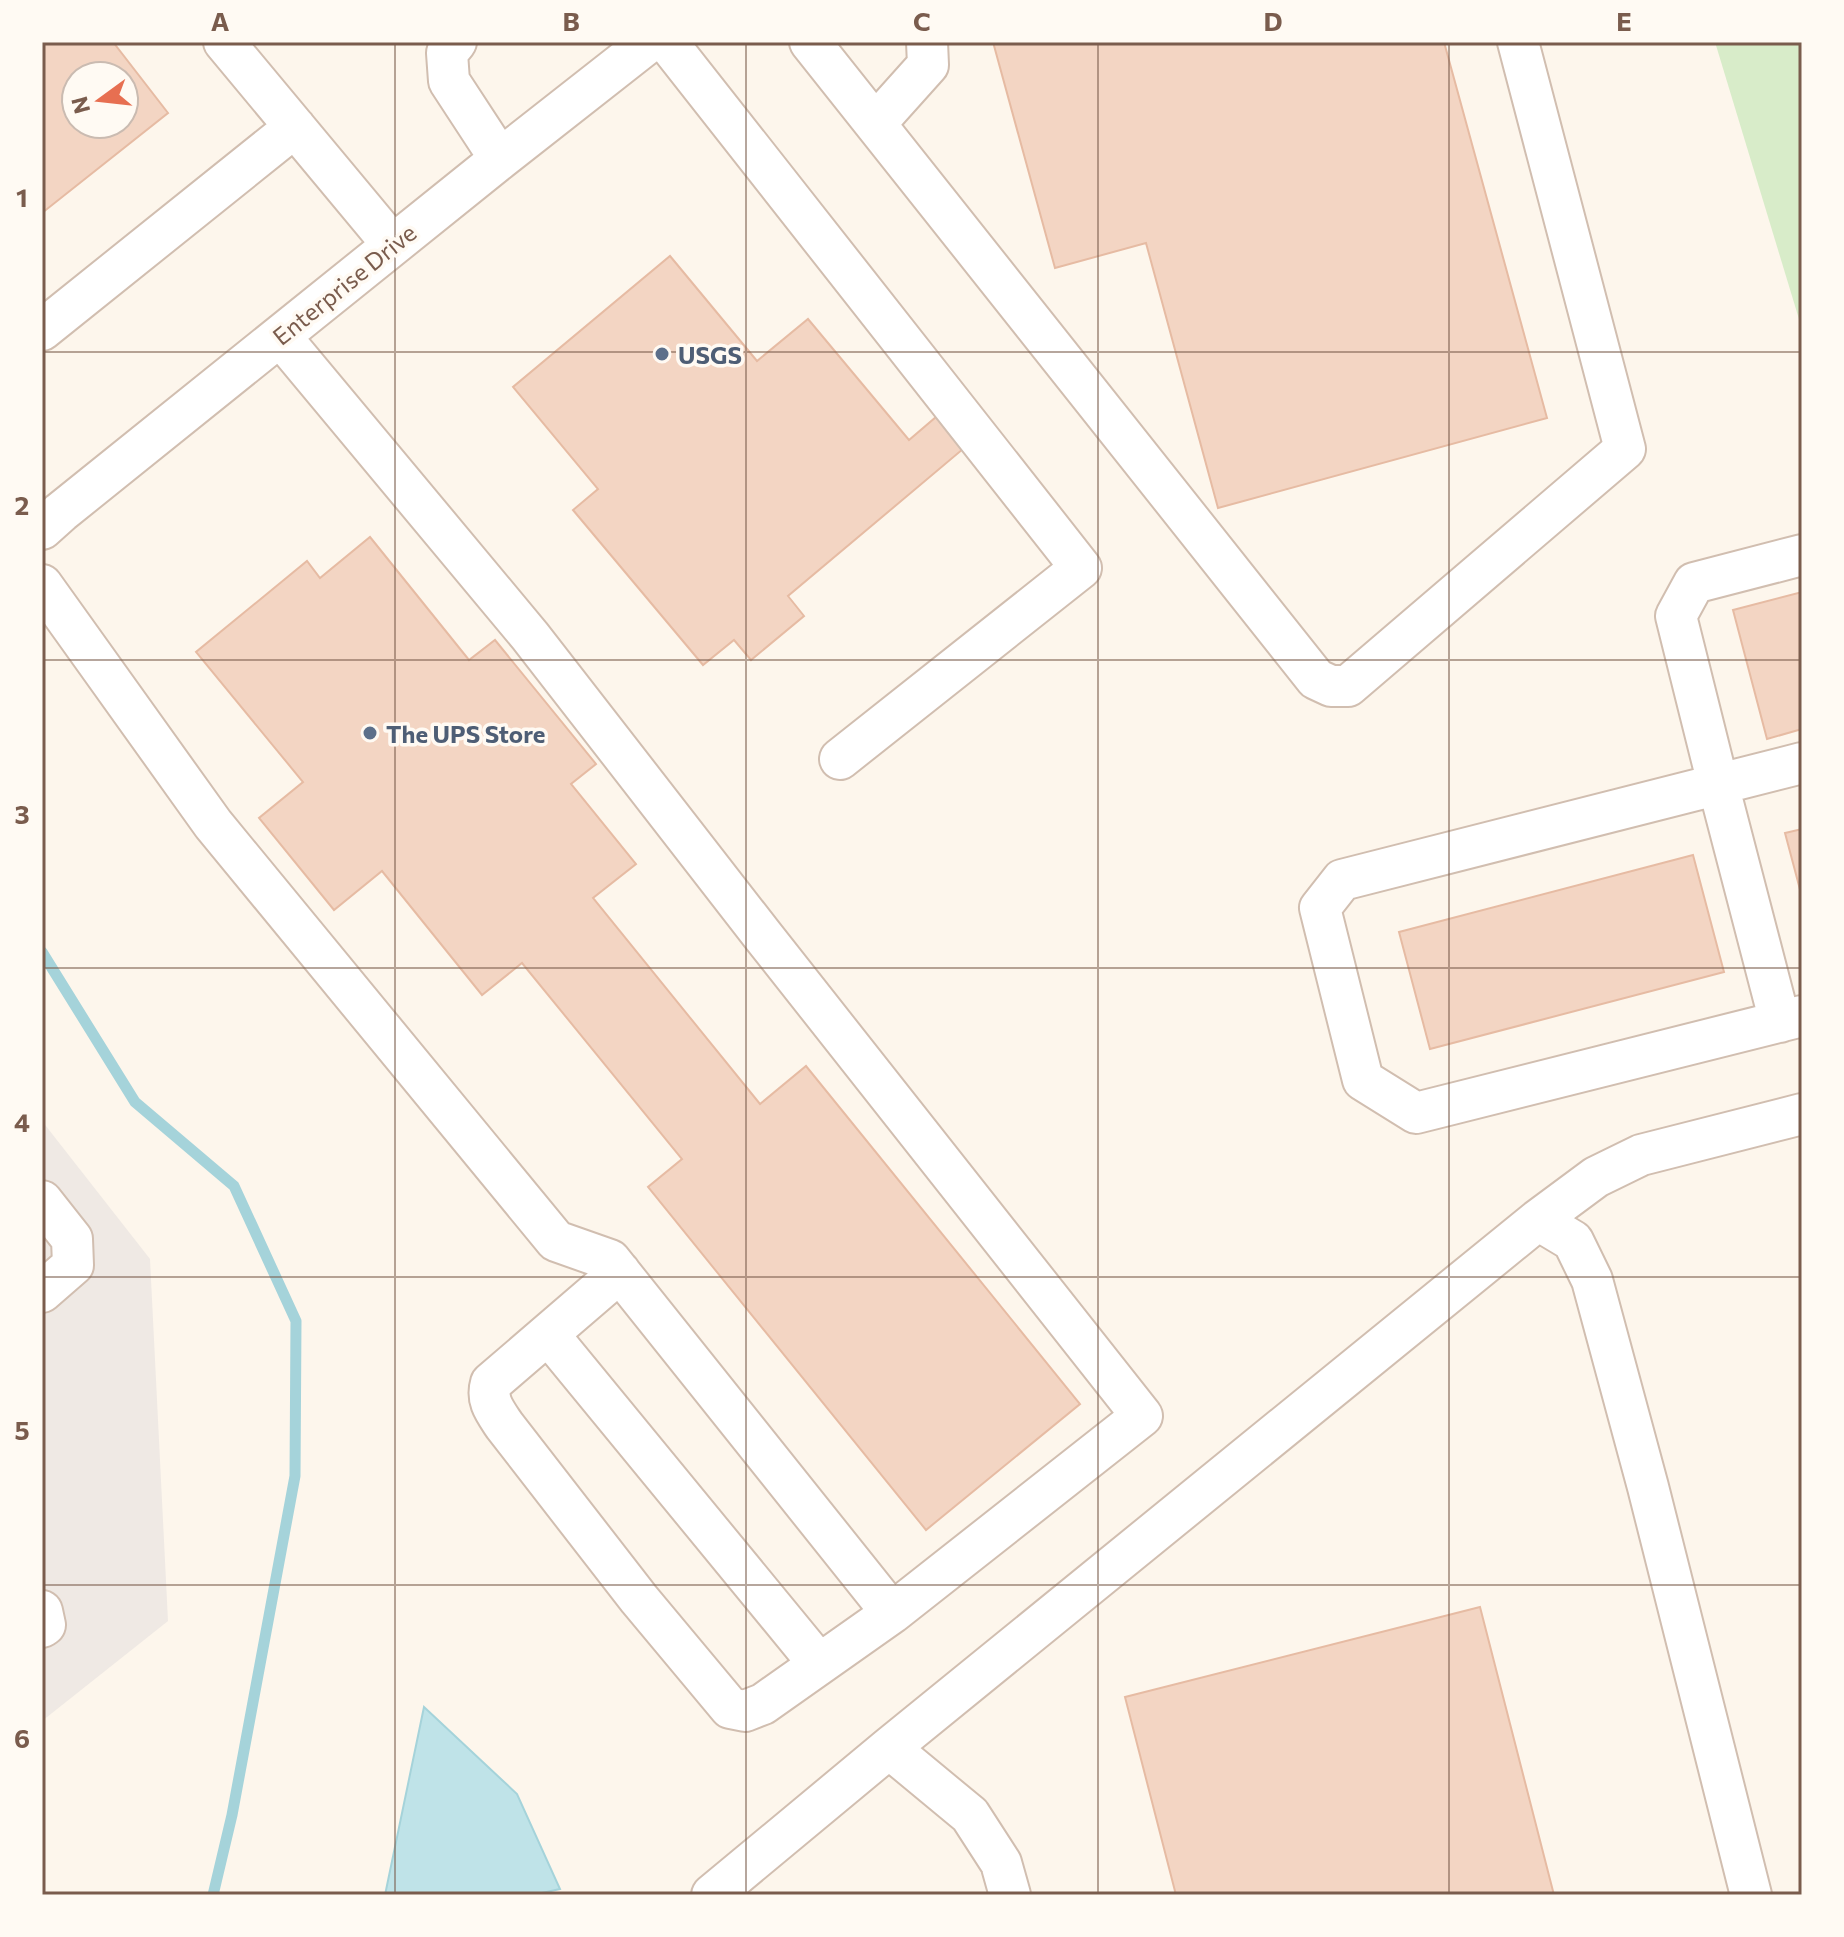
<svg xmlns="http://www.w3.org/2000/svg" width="1844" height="1937" viewBox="0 0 1844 1937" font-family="Commissioner,sans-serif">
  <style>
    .industrial { fill: #efe9e4 }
    .green { fill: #d8ecc9 }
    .water { fill: #bfe3e8; stroke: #a5d3da; stroke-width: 2 }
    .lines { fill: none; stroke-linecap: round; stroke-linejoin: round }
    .stream { stroke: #a5d3da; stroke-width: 11 }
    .building { fill: #f3d5c3; stroke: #e6bba3; stroke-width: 2; fill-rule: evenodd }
    .minor-casing { stroke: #d1beb0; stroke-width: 44 }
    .minor { stroke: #fff; stroke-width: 40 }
    .grid { fill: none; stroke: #7a5c4d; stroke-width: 2; stroke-opacity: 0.55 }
    .service-dot { fill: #5c6f8a; stroke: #fffaf3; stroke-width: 3 }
    .labels { text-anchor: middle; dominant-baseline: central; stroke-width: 7; stroke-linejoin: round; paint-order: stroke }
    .street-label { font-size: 24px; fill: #7a5c4d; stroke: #fffaf3 }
    .service-label { font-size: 24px; font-weight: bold; fill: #4e5e75; stroke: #fffaf3; text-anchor: start }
    .neatline { fill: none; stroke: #7a5c4d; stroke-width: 3 }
    .grid-label { font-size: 26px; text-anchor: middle; font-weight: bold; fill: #7a5c4d }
  </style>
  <rect width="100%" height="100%" fill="#fdf6ec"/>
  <path class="industrial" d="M42,1121l108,138 18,362 -126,100z"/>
  <path class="green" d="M1715,42h87v287z"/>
  <path class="water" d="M424,1707l93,87 43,95 -27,6h-148z"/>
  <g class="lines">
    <path class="stream" d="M42,952l93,150 99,84 62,135 -1,155 -63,339 -19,80"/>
  </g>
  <path class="building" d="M42,42h71l55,71 -126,100zM76,76h48v48h-48z
    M993,42h451l103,376 -329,90 -72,-265 -91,25z
    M670,256l87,105 51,-42 101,121 27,-23 27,32 -175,147 16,20 -53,44 -17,-20 -31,25 -130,-155 25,-21 -85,-102z
    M370,537l99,123 26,-20 101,124 -25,20 65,80 -43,34 167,206 46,-38 274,338 -154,126 -278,-343 34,-28 -160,-196 -40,32 -100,-124 -48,39 -75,-92 44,-36 -107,-130 111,-91 13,17z
    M1802,592v137l-35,10 -34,-129z
    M1802,829v68l-17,-64z
    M1693,855l31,117 -294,77 -31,-117z
    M1480,1607l74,288h-378l-51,-198z"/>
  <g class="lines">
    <defs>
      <path id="minor" d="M224,42l169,203
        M456,42l-9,11 2,28 51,78
        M667,42l414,526 -241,191
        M810,42l506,637 15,7h17l277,-237 -107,-407
        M876,123l52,-58 -1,-23
        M42,330l253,-203
        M42,529l19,-17 439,-353 149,-117
        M42,585l171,239 343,417 54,19 282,353 250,-197 -379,-480 -233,-300 -250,-300
        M1802,763l-460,117 -22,28 43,172 53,33 386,-97
        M1780,1022l-62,-238 -42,-168 18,-33 108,-28
        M42,1201l30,38 1,26 -31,27
        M1538,1220l35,21 19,39 56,207 103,408
        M620,1272l-129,111c-5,17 3,27 13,42l135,174 91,109 15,3 18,-7 129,-91
        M548,1334l271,330
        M42,1611l3,14 -3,2
        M889,1748l81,67 31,48 9,32
        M712,1895l177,-147 649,-528 58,-43 45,-22 161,-41"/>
    </defs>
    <use href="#minor" class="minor-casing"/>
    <use href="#minor" class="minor"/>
  </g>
  <path class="grid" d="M395,42v1853M746,42v1853M1098,42v1853M1449,42v1853M42,352h1760M42,660h1760M42,968h1760M42,1277h1760M42,1585h1760"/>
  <g class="service-dot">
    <circle cx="662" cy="354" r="8"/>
    <circle cx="370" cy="733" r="8"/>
  </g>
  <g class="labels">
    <g class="street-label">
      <text transform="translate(344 284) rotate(-39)">Enterprise Drive</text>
    </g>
    <g class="service-label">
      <text x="678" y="354">USGS</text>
      <text x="386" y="733">The UPS Store</text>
    </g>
  </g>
  <rect width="1844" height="1937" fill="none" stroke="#fffaf3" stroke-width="88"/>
  <g transform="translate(100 100) rotate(255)"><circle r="38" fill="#fffaf3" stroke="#cabbb1" stroke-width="2"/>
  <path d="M0-6L14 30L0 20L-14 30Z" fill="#e76f51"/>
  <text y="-12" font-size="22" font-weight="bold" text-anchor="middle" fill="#7a5c4d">N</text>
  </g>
  <rect x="44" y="44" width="1756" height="1849" class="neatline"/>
  <g class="grid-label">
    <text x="220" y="31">A</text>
    <text x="571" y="31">B</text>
    <text x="922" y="31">C</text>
    <text x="1273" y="31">D</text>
    <text x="1624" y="31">E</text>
    <text x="22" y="207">1</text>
    <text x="22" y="515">2</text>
    <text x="22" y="824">3</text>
    <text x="22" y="1132">4</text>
    <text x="22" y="1440">5</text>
    <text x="22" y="1748">6</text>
  </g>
</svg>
